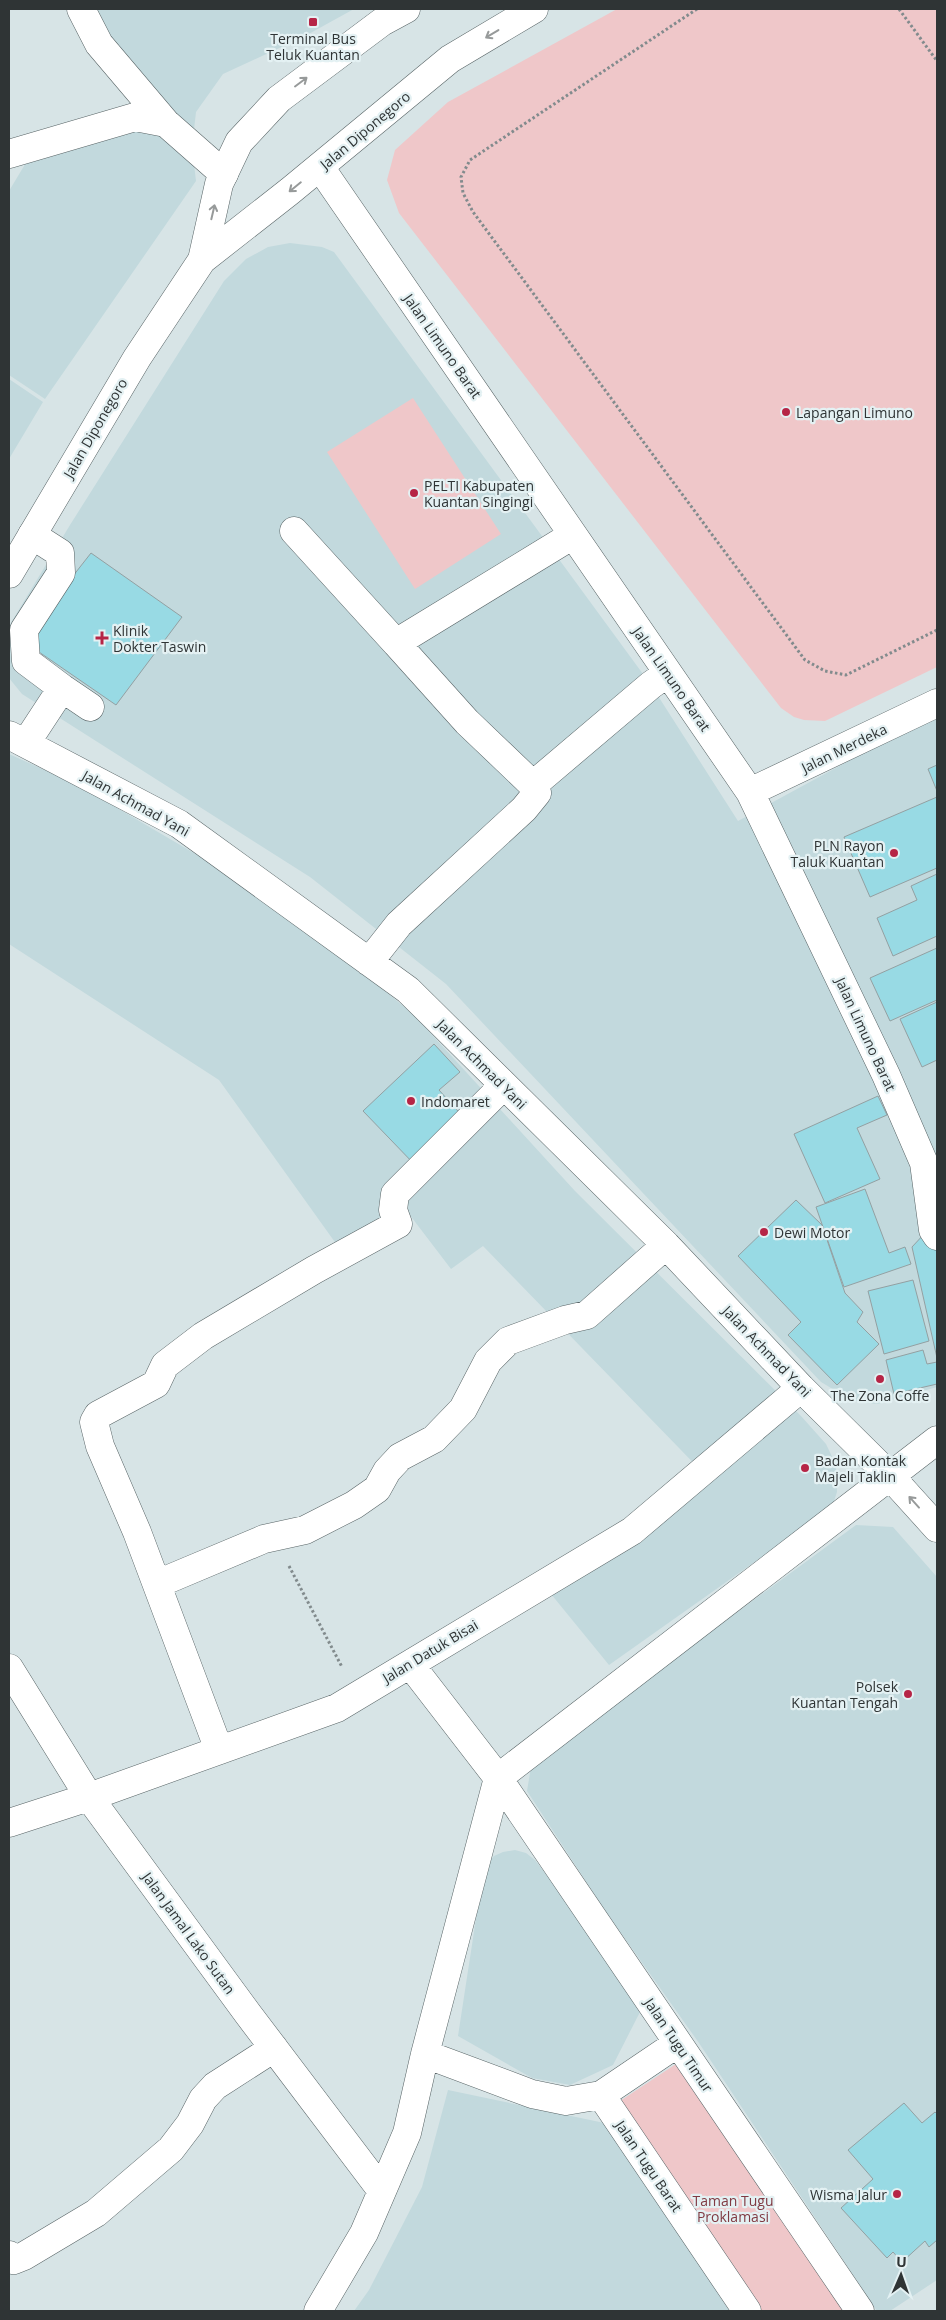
<svg xmlns="http://www.w3.org/2000/svg" width="946" height="2320" viewBox="0 0 946 2320" font-family="'Open Sans',sans-serif">
  <style>
    .built { fill: #c2d9dd }
    .green { fill: #efc7c9 }
    .building { fill: #98dae4; stroke: #93a0a2 }
    .lines { fill: none; stroke-linecap: round; stroke-linejoin: round }
    .minor-casing { stroke: #586466; stroke-width: 29 }
    .major-casing { stroke: #586466; stroke-width: 29 }
    .path { stroke: #828b8d; stroke-width: 3; stroke-dasharray: 2.5 2.5; stroke-linecap: butt }
    .minor { stroke: #fff; stroke-width: 28 }
    .major { stroke: #fff; stroke-width: 28 }
    .oneway { stroke: #979a9a }
    .poi-dot { fill: #b62546; stroke: #e4f1f3; stroke-width: 2 }
    .labels { text-anchor: middle; dominant-baseline: central; stroke-width: 4.5; stroke-linejoin: round; paint-order: stroke }
    .poi-label { font-size: 14px; fill: #2f3435; stroke: #e4f1f3; text-anchor: start }
    .street-label { font-size: 14px; fill: #2f3435; stroke: #e4f1f3 }
    .park-label { font-size: 14px; fill: #803a42; stroke: #e4f1f3 }
  </style>
  <rect width="100%" height="100%" fill="#d7e4e6"/>
  <path class="built" d="M74,9h280l-49,27 -82,38 -27,38 -4,35 4,34 -151,218 -36,-24v-184l24,-40 115,-38z
    M290,243l32,4 12,5 317,433 87,136 199,-108v674l-60,17 -26,-4 -30,-18 -375,-398 -136,-107 -288,-183 -13,-16v-52l61,-101 154,-244 22,-22 22,-12z
    M9,379l34,23 -34,57z
    M9,754l69,31 126,74 160,115 49,40 162,177 226,225 25,28 10,21 1,27 -5,15 -223,158 -58,-71 161,-112 -229,-236 -32,23 -45,-59 -64,42 -123,-172 -210,-136z
    M856,1525l37,2 44,50v703l-47,31h-13l-178,-268 -95,-134 -77,-118 4,-24 16,-15z
    M515,1850l11,3 9,7 104,135 1,17 -27,53 -43,20 -38,-7 -74,-42 25,-163 3,-9 8,-8 9,-4z
    M448,2090l166,35 126,186h-386l15,-21 53,-103z"/>
  <path class="green" d="M617,9h320v658l-112,54 -21,-1 -10,-3 -13,-9 -382,-495 -12,-33 8,-30 53,-48z
    M413,398l88,136 -86,55 -88,-137z
    M682,2060l169,251h-98l-139,-206z"/>
  <path class="building" d="M91,553l91,64 -66,88 -77,-53 -3,-29z
    M937,765v26l-9,-22z
    M937,797v71l-67,29 -26,-60z
    M937,874v62l-44,20 -16,-38 40,-18 -6,-14z
    M937,948v52l-47,21 -20,-43z
    M937,1002v58l-15,7 -22,-48z
    M434,1044l26,28 -21,18 26,29 -49,47 -53,-55z
    M878,1096l9,19 -30,13 23,51 -55,24 -31,-69z
    M865,1189l24,64 16,-6 6,17 -67,23 -28,-80z
    M796,1200l26,25 23,68 18,19 -6,10 22,22 -42,41 -49,-50 13,-13 -63,-66z
    M925,1233l12,17v108l-25,-111z
    M913,1280l16,61 -45,13 -16,-63z
    M923,1350l4,14 10,-2v22l-43,10 -8,-34z
    M904,2103l18,20 13,-11 2,2v126l-8,7 -4,-6 -23,21 -9,-10 -6,6 -46,-50 32,-29 -25,-29z"/>
  <g class="lines">
    <defs>
      <path id="minor" d="M81,9l18,35 67,79
        M9,154l126,-37 31,6 58,51
        M320,167l430,625 136,283 38,88 9,67 4,6
        M294,531l102,112 177,-108
        M396,643l71,79 66,63 118,-100 17,-12
        M62,688l28,19
        M9,735l170,89 229,166 258,255 135,143 89,88 47,52
        M26,743l36,-55 -36,-27 -2,-31 37,-57 -1,-20 -28,-18
        M750,792l187,-89
        M369,962l30,-38 125,-115 13,-16 -4,-8
        M157,1584l107,-45 41,-9 49,-25 23,-16 10,-18 13,-14 34,-18 29,-30 25,-48 20,-20 57,-21 22,-5 79,-70
        M410,1664l88,114 362,533
        M9,1668l80,129 159,217 134,177
        M219,1750l-82,-218 -37,-86 -6,-24 4,-7 58,-31 9,-19 38,-29 111,-66 84,-46 -5,-14 2,-16 109,-109
        M9,1823l80,-26 248,-89 295,-177 169,-143
        M425,2054l107,40 34,7 35,-6 77,-52
        M601,2095l146,216
        M9,2255l5,5 10,-4 72,-43 75,-64 19,-25 13,-25 12,-13 59,-38
        M318,2311l46,-78 43,-100 18,-79 73,-276 439,-338"/>
      <path id="major" d="M202,260l17,-76 20,-42 40,-43 103,-77 24,-13
        M9,574l128,-216 65,-98 88,-69 160,-132 84,-50"/>
    </defs>
    <use href="#minor" class="minor-casing"/>
    <use href="#major" class="major-casing"/>
    <path class="path" d="M697,9l-227,151 -9,17 2,16 10,19 332,448 20,11 21,4 91,-45
      M899,9l38,52
      M289,1566l53,101"/>
    <use href="#minor" class="minor"/>
    <use href="#major" class="major"/>
  </g>
  <defs><path id="oneway-shaft" d="M-6 0H5M1.5-3L5.5 0L1.5 3" fill="none" stroke-width="1.6" stroke-linecap="round" stroke-linejoin="round" transform="scale(1.25)"/></defs>
  <g class="oneway">
    <use href="#oneway-shaft" transform="translate(492 34) rotate(149)"/>
    <use href="#oneway-shaft" transform="translate(301 82) rotate(-37)"/>
    <use href="#oneway-shaft" transform="translate(295 187) rotate(141)"/>
    <use href="#oneway-shaft" transform="translate(213 212) rotate(-77)"/>
    <use href="#oneway-shaft" transform="translate(914 1502) rotate(-132)"/>
  </g>
  <g class="poi-dot">
    <rect x="308" y="17" width="10" height="10" rx="2.5"/>
    <circle cx="786" cy="412" r="5"/>
    <circle cx="414" cy="493" r="5"/>
    <path d="M99.5 630.5h5v5h5v5h-5v5h-5v-5h-5v-5h5z"/>
    <circle cx="894" cy="853" r="5"/>
    <circle cx="411" cy="1101" r="5"/>
    <circle cx="764" cy="1232" r="5"/>
    <circle cx="880" cy="1379" r="5"/>
    <circle cx="805" cy="1468" r="5"/>
    <circle cx="908" cy="1694" r="5"/>
    <circle cx="897" cy="2194" r="5"/>
  </g>
  <g class="labels">
    <g class="poi-label">
      <text x="313" y="38" text-anchor="middle">Terminal Bus<tspan x="313" dy="16">Teluk Kuantan</tspan></text>
      <text x="796" y="412">Lapangan Limuno</text>
      <text x="424" y="485">PELTI Kabupaten<tspan x="424" dy="16">Kuantan Singingi</tspan></text>
      <text x="113" y="630">Klinik<tspan x="113" dy="16">Dokter Taswin</tspan></text>
      <text x="884" y="845" text-anchor="end">PLN Rayon<tspan x="884" dy="16">Taluk Kuantan</tspan></text>
      <text x="421" y="1101">Indomaret</text>
      <text x="774" y="1232">Dewi Motor</text>
      <text x="880" y="1395" text-anchor="middle">The Zona Coffe</text>
      <text x="815" y="1460">Badan Kontak<tspan x="815" dy="16">Majeli Taklin</tspan></text>
      <text x="898" y="1686" text-anchor="end">Polsek<tspan x="898" dy="16">Kuantan Tengah</tspan></text>
      <text x="887" y="2194" text-anchor="end">Wisma Jalur</text>
    </g>
    <g class="street-label">
      <text transform="translate(365 130) rotate(-40)">Jalan Diponegoro</text>
      <text transform="translate(443 346) rotate(55)">Jalan Limuno Barat</text>
      <text transform="translate(95 428) rotate(-60)">Jalan Diponegoro</text>
      <text transform="translate(672 679) rotate(55)">Jalan Limuno Barat</text>
      <text transform="translate(844 748) rotate(-26)">Jalan Merdeka</text>
      <text transform="translate(136 803) rotate(29)">Jalan Achmad Yani</text>
      <text transform="translate(866 1034) rotate(65)">Jalan Limuno Barat</text>
      <text transform="translate(482 1064) rotate(45)">Jalan Achmad Yani</text>
      <text transform="translate(767 1351) rotate(46)">Jalan Achmad Yani</text>
      <text transform="translate(430 1651) rotate(-31)">Jalan Datuk Bisai</text>
      <text transform="translate(189 1933) rotate(54)">Jalan Jamal Lako Sutan</text>
      <text transform="translate(679 2045) rotate(56)">Jalan Tugu Timur</text>
      <text transform="translate(649 2166) rotate(56)">Jalan Tugu Barat</text>
    </g>
    <g class="park-label">
      <text x="733" y="2200">Taman Tugu<tspan x="733" dy="16">Proklamasi</tspan></text>
    </g>
  </g>
  <rect width="946" height="2320" fill="none" stroke="#2f3435" stroke-width="20"/>
  <g transform="translate(901 2275) rotate(2)" stroke="#e4f1f3" stroke-width="4" paint-order="stroke">
  <path d="M0-4L9 19L0 12L-9 19Z" fill="#2f3435"/>
  <text y="-8" font-size="14" font-weight="bold" text-anchor="middle" fill="#2f3435">U</text>
  </g>
</svg>
